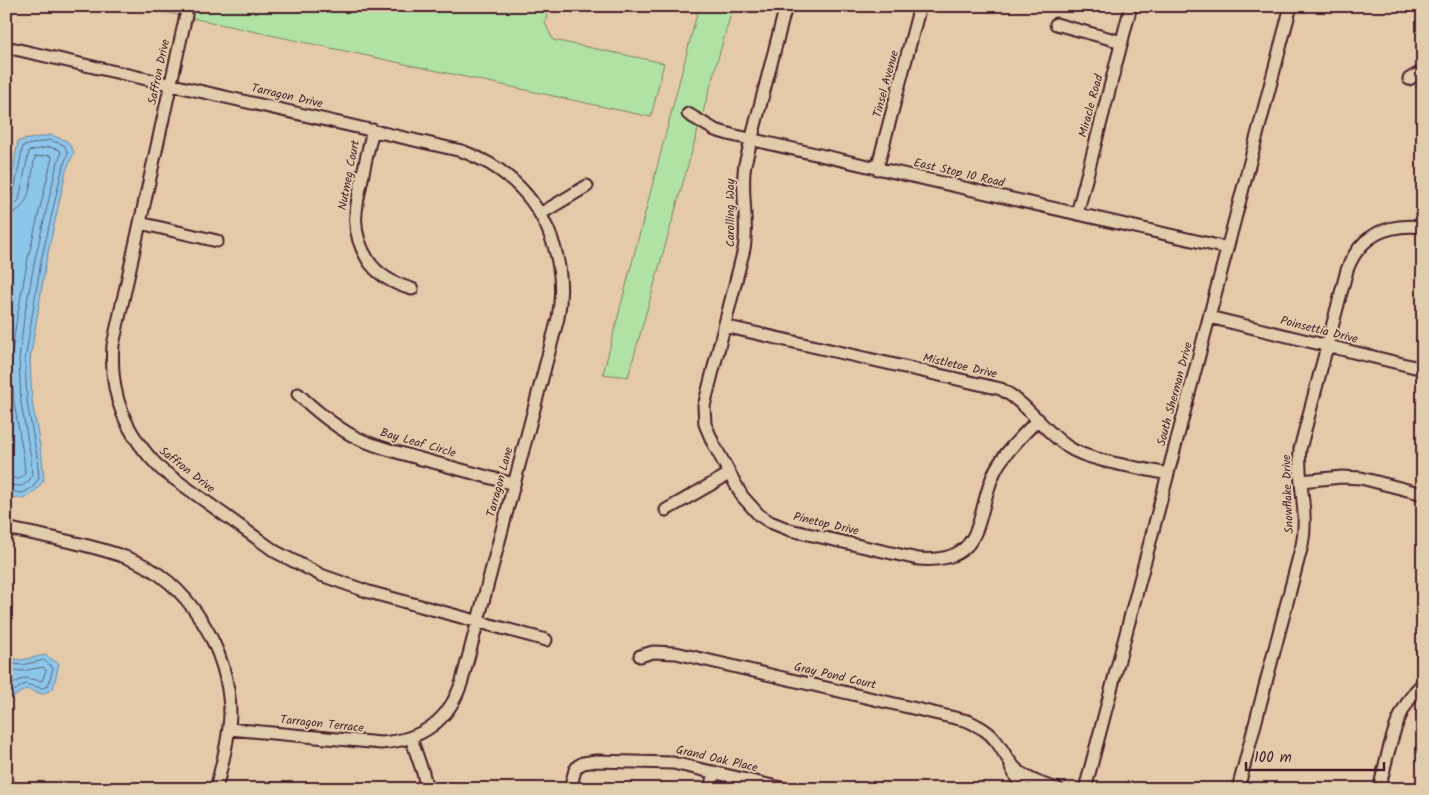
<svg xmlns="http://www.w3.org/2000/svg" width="1429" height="795" viewBox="0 0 1429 795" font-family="Kalam,sans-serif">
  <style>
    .green { fill: #b0e2a3; stroke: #7d8067 }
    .water { fill: #8bc7eb; stroke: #71849e }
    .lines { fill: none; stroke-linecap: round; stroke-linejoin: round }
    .shore { stroke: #646278; stroke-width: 1 }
    .minor-casing { stroke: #4a1f2b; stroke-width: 15 }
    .minor { stroke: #e1ccab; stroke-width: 11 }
    .labels { text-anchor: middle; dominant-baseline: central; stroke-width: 4; stroke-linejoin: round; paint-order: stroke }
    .street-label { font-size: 12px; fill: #4a1f2b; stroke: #e1ccab }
  </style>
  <rect width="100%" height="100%" fill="#e4caa9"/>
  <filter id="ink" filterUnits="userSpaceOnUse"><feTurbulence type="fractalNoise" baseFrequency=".02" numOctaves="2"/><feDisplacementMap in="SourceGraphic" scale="10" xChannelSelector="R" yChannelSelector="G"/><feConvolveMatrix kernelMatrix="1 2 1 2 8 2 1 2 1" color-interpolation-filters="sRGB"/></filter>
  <g filter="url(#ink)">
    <path class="green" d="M136,6h413l-4,17 8,17 111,23 -13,54z
      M699,6h34l-105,371 -25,-3z"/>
    <path class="water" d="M51,135l16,6 7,11 -8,19 -20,91 -16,98 2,41 10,56 2,23 -8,10 -12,9 -18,-3v-288l12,-67z
      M46,655l13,9 -6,25 -10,5 -17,-5 -16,10 -4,6v-47l15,2z"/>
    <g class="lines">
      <path class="shore" d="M6,201l5,-1 2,-4 10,-50 27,-6 14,5 4,8 -6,17 -21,91 -16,99 2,42 10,55 2,21 -6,9 -10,6 -17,-2
        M6,207l8,-2 5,-5 10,-49 21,-4 10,3 1,4 -5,14 -21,91 -11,59 -5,41 2,44 10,55 1,18 -4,6 -7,4 -15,-1
        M6,214c27,-1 24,-37 29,-57l16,-2 1,3 -24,100 -11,59 -6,41 3,45 10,56 1,15 -6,5 -13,-2
        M6,663l16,2 22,-5 9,8 -5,18 -6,2 -17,-4 -19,12
        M6,669l16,2 21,-4 3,3 -4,11 -18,-3 -18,10"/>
      <defs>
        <path id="minor" d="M786,6l-41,158c-5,28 4,57 -1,85l-40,157 1,18 8,19 29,53 17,19 11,7 20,8 128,29c71,6 56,-47 78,-90 10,-19 28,-34 42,-50
          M186,15l-73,330c-4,51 13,90 49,125l114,82 45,23 48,17 177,48
          M1056,24l66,18
          M6,47l456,104c10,4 19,8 28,13 54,32 79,94 68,154l-96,363c-13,41 -41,59 -81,62l-152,-14
          M1409,79l14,-8
          M688,114l27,16 17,5 495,113
          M373,130c-4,16 -8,32 -11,49 -7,31 -12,52 6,81 10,16 26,24 44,29
          M877,169l43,-163
          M540,214l47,-28
          M1077,214l54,-208
          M140,223l77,18
          M1209,317l214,52
          M724,326l277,63c28,16 42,41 67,58 20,14 74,21 100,27
          M298,394c17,16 35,31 55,42 21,11 45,16 68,23 31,8 62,17 93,25
          M1301,481l41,-4 19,1 62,16
          M666,510l63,-36
          M6,528c41,9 83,16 122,30 61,23 102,93 102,156 -1,25 -8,50 -14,75
          M640,656l13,-4 23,1 292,68c10,5 21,10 28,20 7,9 12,20 20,28 12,11 28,16 42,20
          M411,738l12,35 4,16
          M1011,767l7,14 7,8
          M570,789l5,-19 3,-4 5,-3 13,-2 77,2 113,26
          M710,789l4,-17
          M1085,789l206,-783
          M1238,789l64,-244c7,-32 -5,-65 -2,-96l47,-179c13,-35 40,-47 76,-43
          M1379,789c10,-37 15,-79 44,-106"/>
      </defs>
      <use href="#minor" class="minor-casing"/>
      <use href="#minor" class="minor"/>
    </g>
  </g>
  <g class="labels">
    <g class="street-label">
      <text transform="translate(159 72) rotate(-78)">Saffron Drive</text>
      <text transform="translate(886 84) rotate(-75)">Tinsel Avenue</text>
      <text transform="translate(287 96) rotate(13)">Tarragon Drive</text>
      <text transform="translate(1091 106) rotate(-75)">Miracle Road</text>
      <text transform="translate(959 173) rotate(13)">East Stop 10 Road</text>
      <text transform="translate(349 175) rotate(-79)">Nutmeg Court</text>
      <text transform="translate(730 213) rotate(-90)">Carolling Way</text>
      <text transform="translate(1319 330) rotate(14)">Poinsettia Drive</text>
      <text transform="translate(960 366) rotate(13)">Mistletoe Drive</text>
      <text transform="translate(1175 394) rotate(-75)">South Sherman Drive</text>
      <text transform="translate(418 443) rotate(16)">Bay Leaf Circle</text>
      <text transform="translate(187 470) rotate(38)">Saffron Drive</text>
      <text transform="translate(500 482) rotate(-75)">Tarragon Lane</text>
      <text transform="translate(1288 494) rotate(-92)">Snowflake Drive</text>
      <text transform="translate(826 524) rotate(13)">Pinetop Drive</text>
      <text transform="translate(835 676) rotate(13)">Gray Pond Court</text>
      <text transform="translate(322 724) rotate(6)">Tarragon Terrace</text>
      <text transform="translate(717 759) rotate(13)">Grand Oak Place</text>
    </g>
  </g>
  <rect width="1429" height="795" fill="none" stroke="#e1ccab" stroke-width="25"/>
  <rect x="12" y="12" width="1404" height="770" fill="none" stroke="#4a1f2b" stroke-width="2" filter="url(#ink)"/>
  <path d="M1246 762v8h138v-8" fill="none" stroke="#4a1f2b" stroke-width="2.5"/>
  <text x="1254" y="762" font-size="15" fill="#4a1f2b" stroke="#e1ccab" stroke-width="4" paint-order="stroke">100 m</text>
</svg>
